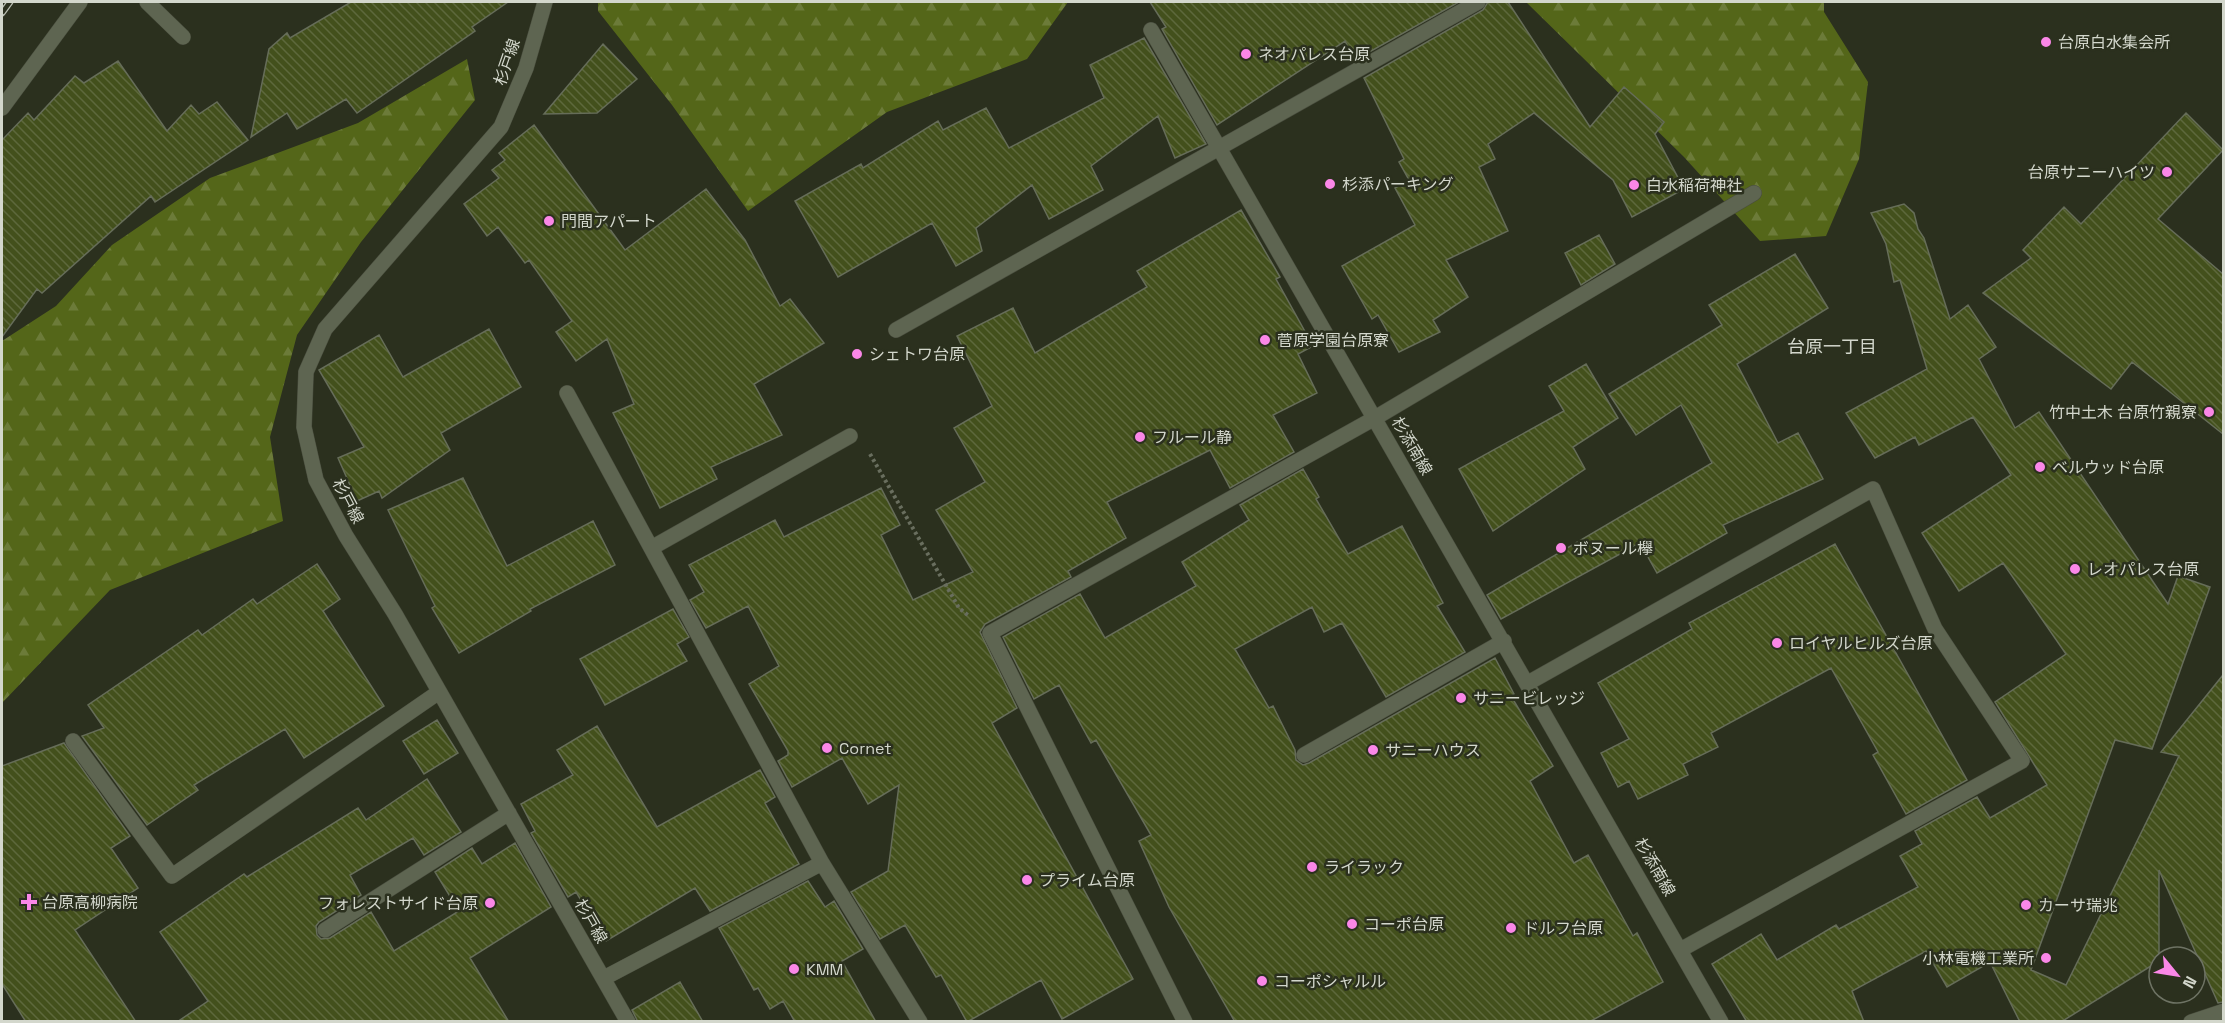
<svg xmlns="http://www.w3.org/2000/svg" width="2225" height="1023" viewBox="0 0 2225 1023" font-family="'Space Grotesk','Noto Sans JP',sans-serif">
  <style>
    .forest { fill: url(#forest-firs) }
    .building { fill: url(#building-back-hatch); stroke: #666d59; stroke-width: 1.5 }
    .lines { fill: none; stroke-linecap: round; stroke-linejoin: round }
    .minor-casing { stroke: #494d3e; stroke-width: 16 }
    .path { stroke: #696e5e; stroke-width: 4; stroke-dasharray: 3 3; stroke-linecap: butt }
    .minor { stroke: #5e6551; stroke-width: 15 }
    .rail-casing { stroke: #b9beb2; stroke-width: 7 }
    .rail { stroke: #2b301e; stroke-width: 4.5; stroke-dasharray: 14; stroke-linecap: butt }
    .poi-dot { fill: #fa87e7; stroke: #2b301e; stroke-width: 2 }
    .labels { text-anchor: middle; dominant-baseline: central; stroke-width: 5; stroke-linejoin: round; paint-order: stroke }
    .poi-label { font-size: 16px; fill: #d3d7cc; stroke: #2b301e; text-anchor: start }
    .street-label { font-size: 16px; fill: #d3d7cc; stroke: #2b301e }
    .neighbourhood-label { font-size: 18px; fill: #d3d7cc; stroke: #2b301e }
  </style>
  <defs>
    <pattern id="forest-firs" width="22" height="20" patternUnits="userSpaceOnUse" patternTransform="scale(1.5)"><rect width="22" height="20" fill="#546619"/><path d="M5 1l3.5 6h-7zM16 11l3.5 6h-7z" fill="#6c7b39"/></pattern>
    <pattern id="building-back-hatch" width="6" height="6" patternUnits="userSpaceOnUse" patternTransform="scale(1.5)"><rect width="6" height="6" fill="#43501c"/><path d="M-1 5l2 2M0 0l6 6M5-1l2 2" fill="none" stroke="#5d683c"/></pattern>
  </defs>
  <rect width="100%" height="100%" fill="#2b301e"/>
  <path class="forest" d="M598,2h470l-41,57 -140,53 -139,99 -76,-106 -74,-94z
    M1526,2h298v10l44,70 -9,77 -33,77 -66,5 -76,-84z
    M467,59l8,41 -114,142 -64,93 -27,102 13,84 -173,69 -108,113v-362l54,-35 56,-61 98,-67 148,-55z"/>
  <path class="building" d="M351,2h157l-36,25 3,4 -118,82 -11,-14 -49,30 -10,-16 -36,24 18,-88 18,-16 3,5z
    M1150,2h309l-104,58 -10,-19 -128,84 -55,-96 4,-2z
    M1488,2h20l82,125 34,-40 40,35 -9,12 29,55 -52,28 -19,-37 -79,-67 -46,31 7,15 -16,8 29,64 -62,29 22,37 -35,23 7,12 -41,20 -21,-37 -6,4 -30,-53 73,-41 -20,-37 14,-8 -10,-18 5,-3 -40,-81 119,-68z
    M1144,38l62,106 -31,14 -17,-42 -67,50 12,24 -54,29 -17,-34 -56,43 6,23 -26,15 -24,-43 -94,54 -43,-76 66,-37 2,4 75,-47 5,9 43,-22 23,40 95,-50 -14,-33z
    M603,44l34,35 -40,34 -53,1z
    M118,61l49,70 24,-26 8,9 18,-12 31,38 -93,62 -4,-6 -109,97 -5,-4 -35,48v-197l26,-27 6,7 41,-44 9,7z
    M2186,113l37,37 -65,69 65,55v160l-91,-72 -21,27 -128,-96 48,-35 -8,-8 41,-43 17,17z
    M534,125l91,125 81,-61 39,51 35,66 10,-7 34,44 -70,41 28,51 -71,32 6,12 -57,29 -47,-95 21,-9 -27,-65 -31,22 -20,-29 16,-11 -43,-61 -4,3 -27,-36 -11,9 -23,-32 35,-26 -7,-8 13,-10 -6,-7z
    M1904,204l10,9 4,16 6,9 26,81 18,-14 28,42 -17,12 36,69 24,-16 129,192 10,-28 32,11 -58,162 -37,-9 -84,230 35,15 113,-229 -18,-4 62,-77v327l-5,1 -59,-133v91l-98,61h-41l-30,-60 -43,25 -21,-36 -74,40 12,31h-117l-35,-58 49,-30 16,26 59,-35 3,4 79,-42 -18,-31 22,-12 -7,-13 62,-34 13,21 57,-33 -52,-83 71,-48 -63,-91 -44,28 -37,-58 89,-58 -38,-58 -54,28 -4,-8 -40,21 -29,-45 81,-44 -27,-89 -6,2 -8,-38 -15,-31z
    M1241,210l39,67 -4,2 37,67 -15,8 19,39 -44,22 21,37 -64,36 -20,-38 -103,52 19,36 -58,33 3,6 -86,47 -5,8 37,76 -25,15 141,256 -71,40 -21,-39 -74,42 -26,-47 -5,2 -31,-52 -25,14 -29,-47 37,-21 11,-86 -31,19 -26,-46 -50,29 -14,-26 10,-6v-4l-39,-67 30,-18 -31,-60 -42,22 -16,-28 14,-8 -15,-27 86,-45 9,17 97,-49 19,37 -19,10 32,65 60,-28 -37,-62 49,-28 -31,-54 38,-22 -35,-70 56,-28 22,45 112,-66 -10,-16z
    M1599,235l16,29 -34,21 -16,-32z
    M1795,254l33,54 -91,56 41,79 20,-10 25,46 -100,46 4,8 -70,40 -17,-30 -139,76 -14,-24 225,-132 -31,-58 -45,30 -27,-41 113,-69 -13,-20z
    M489,329l32,58 -80,46 9,17 -68,48 -3,-7 -22,10 -19,-43 26,-11 -45,-77 60,-35 24,42z
    M1586,364l32,54 -45,29 12,22 -92,62 -34,-62 105,-58 -15,-25z
    M1303,469l16,28 -3,2 32,55 54,-28 41,77 -6,3 28,46 -79,45 -44,-74 -18,9 -12,-25 -77,42 34,59 4,-2 22,44 1,10 7,5 6,-2 186,-105 19,36 -3,2 42,70 -23,15 44,82 14,-8 45,81 4,-3 26,49 -74,40h-354l-66,-115 -30,-66 12,-6 -55,-95 -5,3 -32,-58 -25,14 -31,-62 77,-43 25,44 91,-52 -14,-24 67,-42 -9,-15z
    M463,478l44,88 86,-45 22,44 -85,44 1,2 -72,42 -27,-45 3,-2 -47,-96z
    M1835,544l132,236 -61,34 -33,-59 5,-3 -47,-84 -120,65 7,14 -35,17 5,11 -50,24 -9,-18 -11,6 -17,-34 28,-14 -31,-56 94,-54 -3,-6z
    M317,564l23,35 -17,12 61,95 -80,52 -19,-29 -91,56 4,5 -51,35 -65,-89 22,-8 -16,-23 110,-75 4,5 51,-36 4,5z
    M673,609l16,28 -12,7 10,17 -82,44 -25,-46z
    M437,720l21,33 -34,21 -21,-33z
    M597,726l60,101 103,-57 15,27 -10,6 34,61 -89,47 -15,-23 -89,53 -30,-49 -8,5 -37,-64 4,-2 -14,-27 52,-29 -16,-25z
    M64,743l66,93 -19,12 27,40 -63,42 61,92h-110l-24,-38v-218z
    M427,779l34,53 -37,23 -11,-17 -63,37 11,20 -42,27 -3,4 1,9 4,4 9,-1 41,-26 23,39 65,-40 -24,-39 37,-24 10,16 33,-21 36,64 -81,51 39,64h-332l31,-21 -48,-69 84,-58 3,3 111,-69 8,12z
    M808,881l17,26 9,-6 29,48 -21,12 34,61h-81l-12,-21 -13,8 -12,-21 -4,2 -35,-62z
    M680,982l23,40h-65l-6,-12z"/>
  <g class="lines">
    <defs>
      <path id="minor" d="M147,2l36,35
        M545,2l-19,66 -25,59 -176,202 -19,43 -2,55 12,53 30,56 49,78 233,408
        M1478,2l-259,146 502,874
        M2,108l78,-106
        M896,330l323,-182 -68,-118
        M567,393l255,470 98,159
        M653,547l197,-111
        M1528,683l345,-194 62,140 87,132 -340,188
        M73,741l99,135 267,-184
        M1304,755l200,-114
        M325,930l184,-117
        M604,978l218,-115
        M1185,1022l-195,-389 385,-215 379,-225
        M2191,1022l33,-11"/>
    </defs>
    <use href="#minor" class="minor-casing"/>
    <path class="path" d="M870,454l89,154 10,8"/>
    <use href="#minor" class="minor"/>
    <defs>
      <path id="rail" d="M2,13l8,-11"/>
    </defs>
    <use href="#rail" class="rail-casing"/>
    <use href="#rail" class="rail"/>
  </g>
  <g class="poi-dot">
    <circle cx="2046" cy="42" r="6"/>
    <circle cx="1246" cy="54" r="6"/>
    <circle cx="2167" cy="172" r="6"/>
    <circle cx="1330" cy="184" r="6"/>
    <circle cx="1634" cy="185" r="6"/>
    <circle cx="549" cy="221" r="6"/>
    <circle cx="1265" cy="340" r="6"/>
    <circle cx="857" cy="354" r="6"/>
    <circle cx="2209" cy="412" r="6"/>
    <circle cx="1140" cy="437" r="6"/>
    <circle cx="2040" cy="467" r="6"/>
    <circle cx="1561" cy="548" r="6"/>
    <circle cx="2075" cy="569" r="6"/>
    <circle cx="1777" cy="643" r="6"/>
    <circle cx="1461" cy="698" r="6"/>
    <circle cx="827" cy="748" r="6"/>
    <circle cx="1373" cy="750" r="6"/>
    <circle cx="1312" cy="867" r="6"/>
    <circle cx="1027" cy="880" r="6"/>
    <path d="M26 893h6v6h6v6h-6v6h-6v-6h-6v-6h6z"/>
    <circle cx="490" cy="903" r="6"/>
    <circle cx="2026" cy="905" r="6"/>
    <circle cx="1352" cy="924" r="6"/>
    <circle cx="1511" cy="928" r="6"/>
    <circle cx="2046" cy="958" r="6"/>
    <circle cx="794" cy="969" r="6"/>
    <circle cx="1262" cy="981" r="6"/>
  </g>
  <g class="labels">
    <g class="poi-label">
      <text x="2058" y="42">台原白水集会所</text>
      <text x="1258" y="54">ネオパレス台原</text>
      <text x="2155" y="172" text-anchor="end">台原サニーハイツ</text>
      <text x="1342" y="184">杉添パーキング</text>
      <text x="1646" y="185">白水稲荷神社</text>
      <text x="561" y="221">門間アパート</text>
      <text x="1277" y="340">菅原学園台原寮</text>
      <text x="869" y="354">シェトワ台原</text>
      <text x="2197" y="412" text-anchor="end">竹中土木 台原竹親寮</text>
      <text x="1152" y="437">フルール静</text>
      <text x="2052" y="467">ベルウッド台原</text>
      <text x="1573" y="548">ボヌール欅</text>
      <text x="2087" y="569">レオパレス台原</text>
      <text x="1789" y="643">ロイヤルヒルズ台原</text>
      <text x="1473" y="698">サニービレッジ</text>
      <text x="839" y="748">Cornet</text>
      <text x="1385" y="750">サニーハウス</text>
      <text x="1324" y="867">ライラック</text>
      <text x="1039" y="880">プライム台原</text>
      <text x="42" y="902">台原高柳病院</text>
      <text x="478" y="903" text-anchor="end">フォレストサイド台原</text>
      <text x="2038" y="905">カーサ瑞兆</text>
      <text x="1364" y="924">コーポ台原</text>
      <text x="1523" y="928">ドルフ台原</text>
      <text x="2034" y="958" text-anchor="end">小林電機工業所</text>
      <text x="806" y="969">KMM</text>
      <text x="1274" y="981">コーポシャルル</text>
    </g>
    <g class="street-label">
      <text transform="translate(507 62) rotate(-71)">杉戸線</text>
      <text transform="translate(1412 446) rotate(60)">杉添南線</text>
      <text transform="translate(348 501) rotate(62)">杉戸線</text>
      <text transform="translate(1655 867) rotate(60)">杉添南線</text>
      <text transform="translate(591 921) rotate(60)">杉戸線</text>
    </g>
    <g class="neighbourhood-label">
      <text x="1832" y="346">台原一丁目</text>
    </g>
  </g>
  <rect width="2225" height="1023" fill="none" stroke="#d3d7cc" stroke-width="6"/>
  <g transform="translate(2177 975) rotate(120)"><circle r="28" fill="#2b301e" stroke="#6e7364" stroke-width="1.5"/>
  <path d="M0-4.5L10 22L0 15L-10 22Z" fill="#fa87e7"/>
  <text y="-9" font-size="16" font-weight="bold" text-anchor="middle" fill="#d3d7cc">N</text>
  </g>
</svg>
